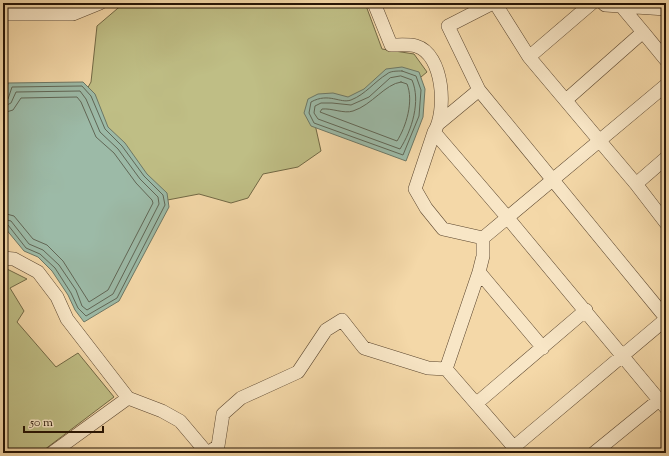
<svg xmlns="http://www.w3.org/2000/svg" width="669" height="456" viewBox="0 0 669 456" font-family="'Sorts Mill Goudy',serif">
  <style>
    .green { fill: #bfbe85; stroke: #726945 }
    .water { fill: #9cbaa7; stroke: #6d7866 }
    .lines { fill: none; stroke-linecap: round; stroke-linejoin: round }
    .shore { stroke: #616756; stroke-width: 1 }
    .minor-casing { stroke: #5a452e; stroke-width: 14 }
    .minor { stroke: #f8e6c6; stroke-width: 13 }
  </style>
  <rect width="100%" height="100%" fill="#f4d8a8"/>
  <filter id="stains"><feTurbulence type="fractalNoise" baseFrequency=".005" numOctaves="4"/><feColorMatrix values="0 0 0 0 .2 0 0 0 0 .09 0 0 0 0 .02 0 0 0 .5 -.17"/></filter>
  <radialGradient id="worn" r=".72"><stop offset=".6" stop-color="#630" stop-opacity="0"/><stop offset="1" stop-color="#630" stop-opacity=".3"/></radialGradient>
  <path class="green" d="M124,3h241l17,46 32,5 13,18 -12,10 -103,29 9,40 -23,16 -35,7 -15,24 -17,5 -32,-9 -42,8 -78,-99 12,-21 6,-56z
    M3,269h4l20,10 -17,9 14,23 -7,11 39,45 22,-14 36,44 -74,56h-37z"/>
  <path class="water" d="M7,3h63l-12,2z
    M402,67l17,5 6,17 -2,28 -17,44 -95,-35 -7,-13 4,-14 10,-5 15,-1 15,4 16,-8 22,-20z
    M83,82l12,12 13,33 17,16 22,31 20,19 2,14 -50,94 -35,21 -9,-12 -7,-15 -16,-24 -14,-14 -14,-6 -19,-23 -2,-6v-115l5,-24z"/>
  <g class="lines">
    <path class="shore" d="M402,71l14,5 5,14 -2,26 -16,39 -89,-32 -5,-10 2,-11c18,-10 29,2 40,-2 15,-6 23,-18 36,-26 3,-3 10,-3 15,-3z
      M401,76l11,4c9,21 0,50 -12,69l-82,-30 -4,-6 1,-7 6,-3h11l19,2 18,-8 21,-19z
      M401,82l6,2c7,17 -1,43 -10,57l-77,-29 2,-3c10,-1 22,5 31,2 19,-6 32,-27 48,-29z
      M3,102l5,-3 4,-12 70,-1 9,10 14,33 17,17 22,30 19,19 2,10 -48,93 -31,18 -8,-8 -7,-15 -16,-25 -15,-14 -14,-6 -18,-23 -5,-1
      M3,107l8,-4 5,-11 64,-1 6,8 14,33 18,17 22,30 18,18 1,7 -46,90 -26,16 -5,-4 -6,-16 -17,-25 -16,-15 -14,-6 -18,-23 -8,-2
      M3,113l10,-3 8,-12 56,-1 4,5 15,35 18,16 22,30 16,17 1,3 -45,87 -19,12 -26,-41 -16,-16 -14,-6 -19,-23 -11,-3"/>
    <defs>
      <path id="minor" d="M374,3l17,42c8,0 18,-1 25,1 28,8 31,66 18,86l-19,57 11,19 17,21 40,9
        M493,3l-45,23 31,64 187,228
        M495,3l34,54
        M592,3l-63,54 107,127 30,39
        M603,3l2,2 61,4
        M622,7l21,25
        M3,14h70l27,-11
        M566,100l77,-68 23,28
        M438,124l41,-34
        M434,132l73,85 152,183
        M636,184l30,-26
        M3,258l11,1 24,13 19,25 10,22 61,79 34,13 18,10 27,32
        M479,272l64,76
        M446,369l33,-97 4,-16v-18l183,-153
        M477,403l109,-93
        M514,447l152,-128
        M52,453l76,-55
        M208,453l10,-7 5,-32 18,-16 57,-26 28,-42 16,-10 22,28 64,20 18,1 73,84
        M594,453l65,-53 7,8"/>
    </defs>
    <use href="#minor" class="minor-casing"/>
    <use href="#minor" class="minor"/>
  </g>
  <rect width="669" height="456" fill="none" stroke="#f4d8a8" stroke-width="16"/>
  <rect x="4" y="4" width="661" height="448" fill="none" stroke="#261405" stroke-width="2"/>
  <rect x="8" y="8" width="653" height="440" fill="none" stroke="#261405"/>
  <path d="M24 426v6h79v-6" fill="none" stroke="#261405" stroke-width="2"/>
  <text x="30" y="426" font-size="12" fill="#261405" stroke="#f8e6c6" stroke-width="3" paint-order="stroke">50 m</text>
  <rect width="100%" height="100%" filter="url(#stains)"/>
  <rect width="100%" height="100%" fill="url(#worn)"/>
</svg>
